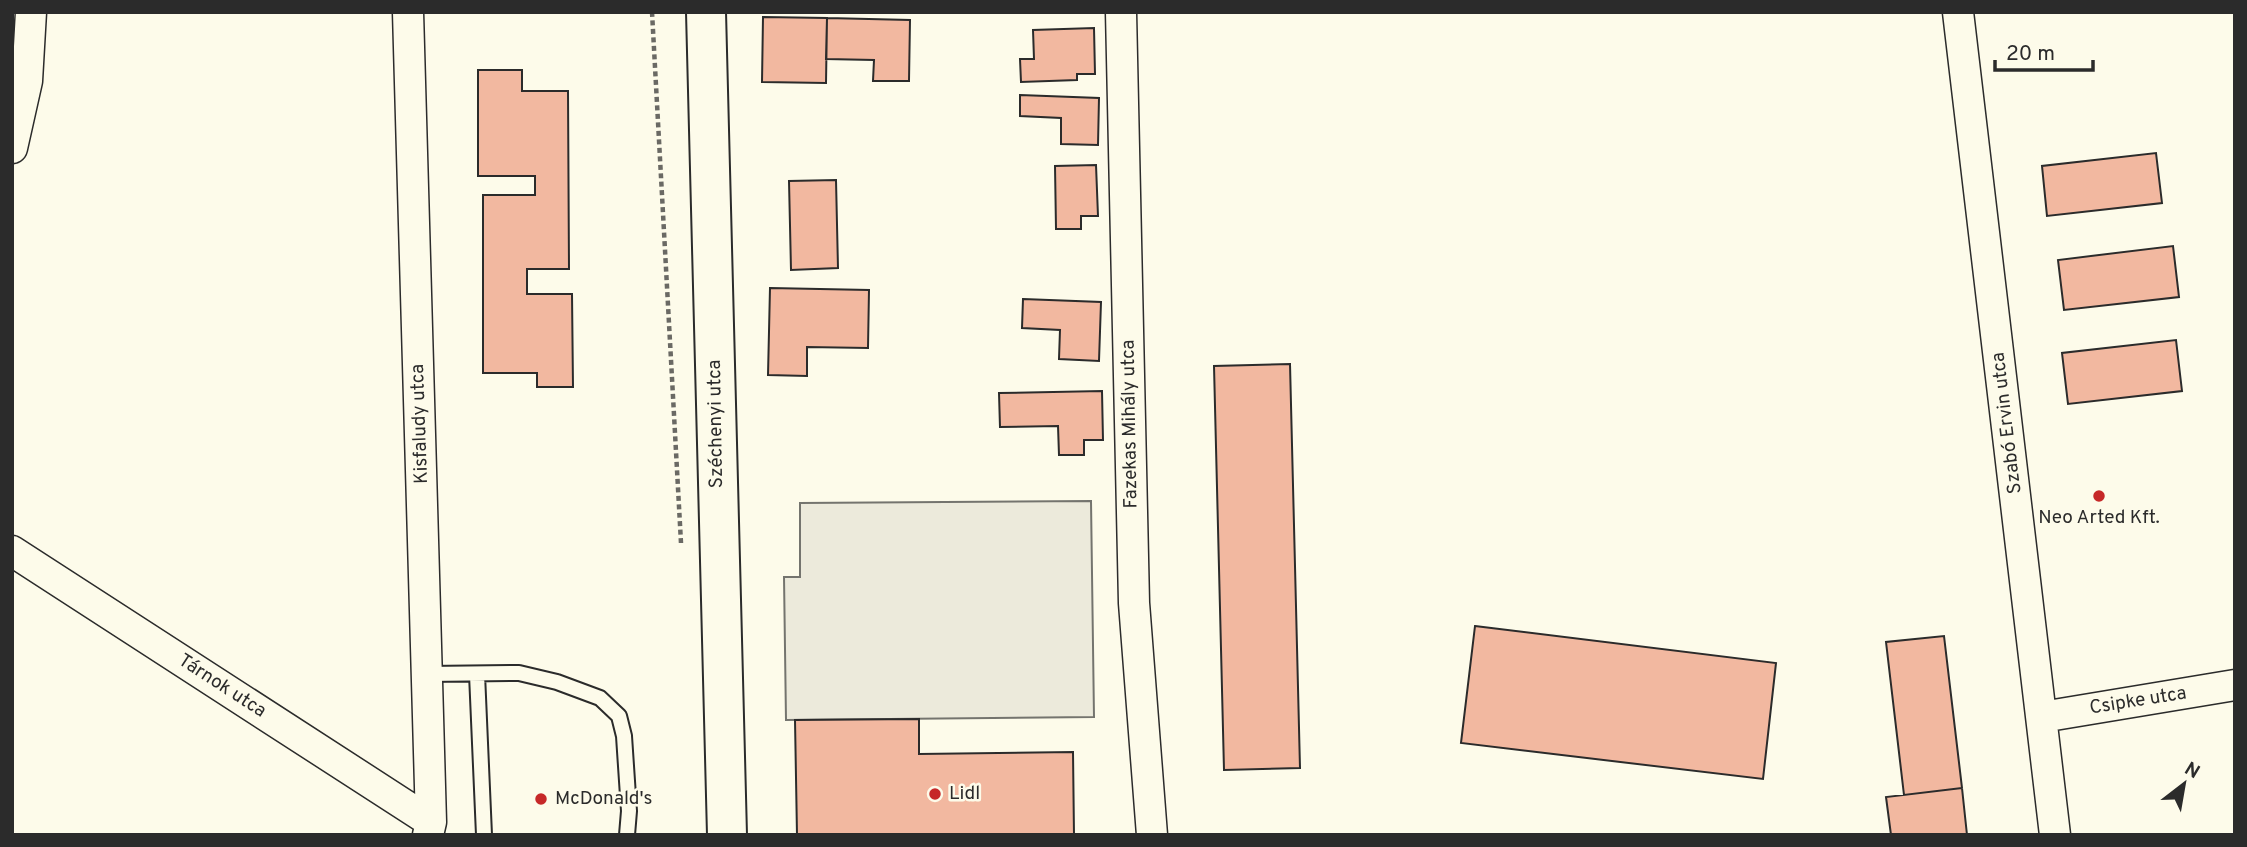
<svg xmlns="http://www.w3.org/2000/svg" width="2247" height="847" viewBox="0 0 2247 847" font-family="Overpass,sans-serif">
  <style>
    .parking { fill: #eceadb; stroke: #74746e; stroke-width: 2 }
    .building { fill: #f2b8a0; stroke: #2b2b2b; stroke-width: 2 }
    .lines { fill: none; stroke-linecap: round; stroke-linejoin: round }
    .service-casing { stroke: #2b2b2b; stroke-width: 18 }
    .minor-casing { stroke: #2b2b2b; stroke-width: 33 }
    .primary-casing { stroke: #2b2b2b; stroke-width: 42 }
    .path { stroke: #6a6964; stroke-width: 4.5; stroke-dasharray: 5 3.5; stroke-linecap: butt }
    .service { stroke: #fdfbea; stroke-width: 14 }
    .minor { stroke: #fdfbea; stroke-width: 30 }
    .primary { stroke: #fdfbea; stroke-width: 38 }
    .poi-dot { fill: #c62828; stroke: #fdfbea; stroke-width: 2.5 }
    .labels { text-anchor: middle; dominant-baseline: central; stroke-width: 5; stroke-linejoin: round; paint-order: stroke }
    .street-label { font-size: 19px; fill: #2b2b2b; stroke: #fdfbea }
    .poi-label { font-size: 19px; fill: #2b2b2b; stroke: #fdfbea; text-anchor: start }
  </style>
  <rect width="100%" height="100%" fill="#fdfbea"/>
  <path class="parking" d="M1091,501l3,216 -308,3 -2,-143h16v-74z"/>
  <path class="building" d="M763,17l64,1 -1,65 -64,-1z
    M827,18l83,2 -1,61h-36l1,-21 -48,-1z
    M1094,28l1,46h-18v6l-56,2 -1,-23h14l-1,-29z
    M478,70h44v21h46l1,178h-42v25h45l1,93h-36v-14h-54v-178h52v-19h-57z
    M1020,95l79,3 -1,47 -37,-1v-26l-41,-2z
    M2156,153l6,50 -115,13 -5,-50z
    M1096,165l2,51h-17v13h-25l-1,-63z
    M836,180l2,88 -47,2 -2,-89z
    M2173,246l6,51 -115,13 -6,-50z
    M770,288l99,2 -1,58 -61,-1v29l-39,-1z
    M1023,299l78,3 -2,59 -40,-2 1,-29 -38,-2z
    M2176,340l6,51 -114,13 -6,-51z
    M1290,364l10,404 -76,2 -10,-404z
    M1102,391l1,49h-19v15h-25l-1,-29 -58,1 -1,-34z
    M1475,626l301,37 -13,116 -302,-36z
    M1944,636l18,152 -58,7 -18,-153z
    M919,719v35l154,-2 1,83h-277l-2,-115z
    M1962,788l5,47h-76l-5,-38z"/>
  <g class="lines">
    <defs>
      <path id="service" d="M427,674l92,-1 38,9 43,16 19,18 5,20 5,75 -2,24
        M477,674l7,161"/>
      <path id="minor" d="M408,12l23,810 -3,13
        M1121,12l13,591 18,232
        M1958,12l97,823
        M12,148l15,-67 4,-69
        M12,551l419,271
        M2042,717l193,-32"/>
      <path id="primary" d="M706,12l21,823"/>
    </defs>
    <use href="#service" class="service-casing"/>
    <use href="#minor" class="minor-casing"/>
    <use href="#primary" class="primary-casing"/>
    <path class="path" d="M652,12l29,531"/>
    <use href="#service" class="service"/>
    <use href="#minor" class="minor"/>
    <use href="#primary" class="primary"/>
  </g>
  <g class="poi-dot">
    <circle cx="2099" cy="496" r="7"/>
    <circle cx="935" cy="794" r="7"/>
    <circle cx="541" cy="799" r="7"/>
  </g>
  <g class="labels">
    <g class="street-label">
      <text transform="translate(2007 423) rotate(-97)">Szabó Ervin utca</text>
      <text transform="translate(420 424) rotate(-92)">Kisfaludy utca</text>
      <text transform="translate(716 424) rotate(-91)">Széchenyi utca</text>
      <text transform="translate(1130 424) rotate(-91)">Fazekas Mihály utca</text>
      <text transform="translate(222 686) rotate(33)">Tárnok utca</text>
      <text transform="translate(2138 701) rotate(-9)">Csipke utca</text>
    </g>
    <g class="poi-label">
      <text x="2099" y="518" text-anchor="middle">Neo Arted Kft.</text>
      <text x="949" y="794">Lidl</text>
      <text x="555" y="799">McDonald's</text>
    </g>
  </g>
  <rect width="2247" height="847" fill="none" stroke="#2b2b2b" stroke-width="28"/>
  <g transform="translate(2184 784) rotate(31)" stroke="#fdfbea" stroke-width="5" paint-order="stroke">
  <path d="M0-5L12 26L0 18L-12 26Z" fill="#2b2b2b"/>
  <text y="-10" font-size="19" font-weight="bold" text-anchor="middle" fill="#2b2b2b">N</text>
  </g>
  <path d="M1995 60v10h98v-10" fill="none" stroke="#2b2b2b" stroke-width="3.5"/>
  <text x="2006" y="60" font-size="21" fill="#2b2b2b" stroke="#fdfbea" stroke-width="5" paint-order="stroke">20 m</text>
</svg>
